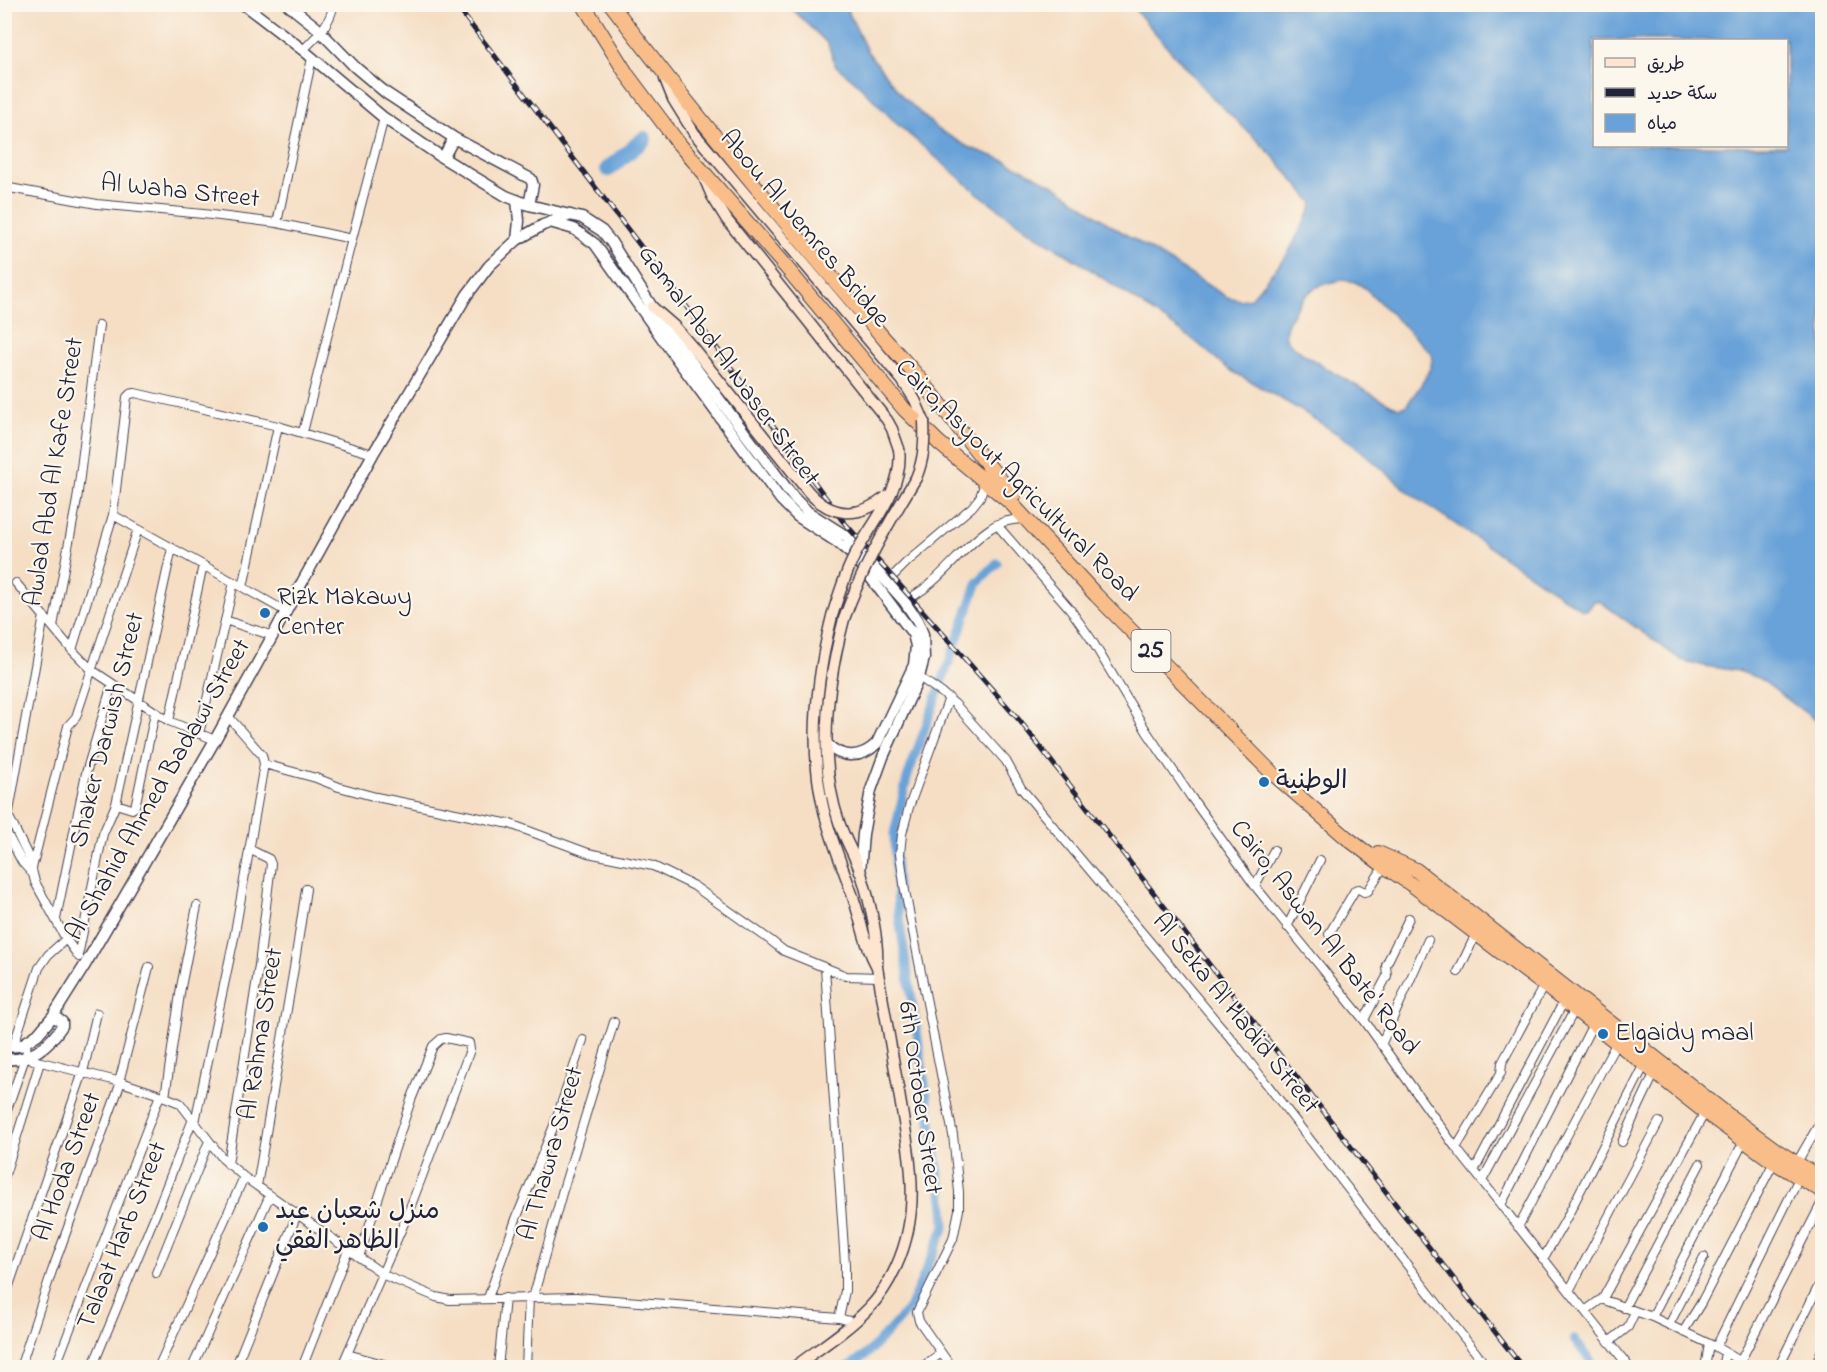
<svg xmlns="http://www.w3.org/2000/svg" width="1827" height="1372" viewBox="0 0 1827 1372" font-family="'Indie Flower','Playpen Sans Arabic',sans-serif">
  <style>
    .water { fill: #69a2d8; stroke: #46628a; stroke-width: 1.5; fill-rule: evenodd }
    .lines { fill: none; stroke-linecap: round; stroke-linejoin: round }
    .canal { stroke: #69a2d8; stroke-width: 9 }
    .river { stroke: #69a2d8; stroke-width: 16 }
    .minor-casing { stroke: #423e50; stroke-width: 10 }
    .tertiary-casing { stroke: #423e50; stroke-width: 13 }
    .secondary-casing { stroke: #423e50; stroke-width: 13 }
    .trunk-casing { stroke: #423e50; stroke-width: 16 }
    .minor { stroke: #fff; stroke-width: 8 }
    .tertiary { stroke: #fff; stroke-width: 10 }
    .secondary { stroke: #fde5d0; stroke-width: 10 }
    .trunk { stroke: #f9bd89; stroke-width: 14 }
    .rail-casing { stroke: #22223b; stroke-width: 5 }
    .rail { stroke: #fbf7ec; stroke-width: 3; stroke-dasharray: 9; stroke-linecap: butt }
    .secondary-bridge-casing { stroke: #423e50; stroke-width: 13; stroke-linecap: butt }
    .secondary-bridge { stroke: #fde5d0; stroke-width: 10 }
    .poi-dot { fill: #1f6fb2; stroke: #fbf7ec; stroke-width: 2 }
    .labels { text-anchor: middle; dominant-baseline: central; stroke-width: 4.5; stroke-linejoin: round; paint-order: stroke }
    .shield { fill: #fbf7ec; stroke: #636270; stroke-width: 1.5 }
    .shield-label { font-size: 24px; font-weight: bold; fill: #22223b }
    .street-label { font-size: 26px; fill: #22223b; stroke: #fbf7ec }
    .poi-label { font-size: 26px; fill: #22223b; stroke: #fbf7ec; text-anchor: start }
  </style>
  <rect width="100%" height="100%" fill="#fbf7ec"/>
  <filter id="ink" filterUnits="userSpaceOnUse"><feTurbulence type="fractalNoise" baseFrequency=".0167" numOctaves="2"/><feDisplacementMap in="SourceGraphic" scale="12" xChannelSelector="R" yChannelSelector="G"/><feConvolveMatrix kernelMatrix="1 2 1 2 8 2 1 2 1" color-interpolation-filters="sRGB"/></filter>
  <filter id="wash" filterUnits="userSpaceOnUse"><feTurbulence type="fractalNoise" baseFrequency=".008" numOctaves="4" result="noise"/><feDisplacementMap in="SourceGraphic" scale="24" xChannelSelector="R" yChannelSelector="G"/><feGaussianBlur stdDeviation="1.35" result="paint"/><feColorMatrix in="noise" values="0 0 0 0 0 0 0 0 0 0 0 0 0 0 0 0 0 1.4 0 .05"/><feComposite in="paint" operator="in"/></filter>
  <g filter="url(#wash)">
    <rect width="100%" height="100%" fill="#f5dec4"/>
    <path class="water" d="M788,5h57l22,46 36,46 36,33 29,17 38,14 51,26 52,37 118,73 13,3 11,-2 36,-43 24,-45 2,-7 -43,-50 -65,-63 -74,-85h691v717l-8,-3 -55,-41 -21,-7 -34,-5 -23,-6 -82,-59h-5l-6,9h-6l-171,-116 -59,-51 -55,-35 -69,-39 -33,-28 -113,-77 -53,-33 -53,-39 -79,-68 -40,-41 -22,-18 -7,-21zM1594,40h192v106h-192zM1343,280l12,2 10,6 67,66c3,16 -17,39 -26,52l-7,2 -7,-3c-19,-10 -97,-52 -105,-65 -5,-9 3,-23 8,-30 14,-22 22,-26 48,-30z"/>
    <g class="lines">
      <path class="canal" d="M1574,1339l22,29
        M847,1368l21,-15 41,-44 36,-83 -1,-20 -46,-295 -4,-77 13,-56 71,-196 19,-19"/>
      <path class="river" d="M608,169l36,-30"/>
    </g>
  </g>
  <g filter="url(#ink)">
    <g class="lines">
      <defs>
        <path id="minor" d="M303,50c15,-15 26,-24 31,-46
          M4,187l93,17 106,10 74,9 75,16
          M277,223l35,-165
          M303,432l49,-193 32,-121
          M113,515l174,97
          M997,525l73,84 21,30 56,93 44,65 64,89 109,134 92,128 174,220
          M887,582l20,-20 65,-55 8,-10 5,-15
          M16,583l56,67 20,20 77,51 46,19
          M243,587l35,-161
          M904,601c35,-16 56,-53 87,-73 11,-8 24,-9 36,-9
          M225,620l48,16
          M53,626l24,-126 22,-175
          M72,650l41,-135 14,-118 3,-3 5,-1 143,33 95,28
          M919,677l23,16 13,11 51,57 15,27 217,259 205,264 45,57
          M949,698l-40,109 -7,27 -2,20 5,37 48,244 6,57v18l-6,29 -36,73 2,9 33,47
          M169,721l34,-156
          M199,734l35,-152
          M264,764l52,14 23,9 37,10 134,27 78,29 65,13 41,20 76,54 14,11 62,25 33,1
          M116,804l16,5 3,-2 20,-94
          M6,811l23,47 6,24 31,57 13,18
          M8,817l36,-201
          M4,828l18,34 9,10
          M31,872l37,-146 8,-9 62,-188
          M1255,886l19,-36
          M56,919l30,-146 26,-89
          M1287,927l33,-67
          M1329,934l26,-44 4,-1 5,3 4,-1 16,-25
          M78,956l22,-108 3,-14 13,-30 56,-256
          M825,968l20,296v27l-6,27
          M1458,972l18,-38
          M1364,1020l23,-44 -1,-11 23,-47
          M26,1044l1,11 6,5 88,22 39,13 20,8 43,56 21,18 142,99 50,21 14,3 126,-3 263,21 14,4
          M1381,1045l47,-105
          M13,1047l26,-79 9,-13 18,-16
          M119,1082l30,-115
          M165,1097l16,-110 16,-81
          M4,1118l21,-60
          M195,1122l39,-184 30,-174 -2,-9 -34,-39
          M1622,1142l33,-70
          M1456,1148l45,-75 1,-10 42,-78
          M228,1164l31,-199 12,-101 -2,-5 -20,-10
          M1796,1164l26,-45
          M1474,1171l90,-170
          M4,1178l36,-116
          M1482,1181l93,-172
          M257,1186l37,-218 12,-79
          M1501,1205l92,-181
          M1518,1227l99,-185
          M1543,1259l23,-40 79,-155
          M156,1273l53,-132
          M1569,1291l90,-169
          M488,1298l28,-79 37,-91 30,-88
          M533,1298l29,-105 52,-171
          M4,1300l79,-228 14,-59
          M1602,1300l103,-188
          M1624,1308l76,-144
          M1585,1311l15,-11h4l48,17 64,30 36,21
          M1652,1317l92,-176
          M1669,1325l35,-68
          M1683,1332l18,-29 73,-141
          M1609,1342l19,-15 7,-15
          M1716,1347l83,-169
          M347,1354l51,14
          M1740,1362l82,-160
          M20,1368l32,-97 69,-189
          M55,1368l105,-273
          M92,1368l64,-155 37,-94
          M158,1368l86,-191
          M192,1368l78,-173
          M235,1368l62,-154
          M302,1368l46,-118
          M341,1368l64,-147 65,-171 -1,-7 -23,-5 -5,1 -8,7 -22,54 -52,157
          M498,1368l7,-70
          M526,1368l3,-71
          M921,1368l20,-15
          M1705,1368l4,-24
          M1722,1368l3,-15
          M1778,1368l44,-89
          M1814,1368l8,-18"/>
        <path id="tertiary" d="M243,4l60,46 81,68 59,40 63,38 23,9 53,13 20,13 9,11 41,65 46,64 95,126 15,15 38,24 58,65 13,19 6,14 1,24 -5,19 -36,80 -12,33 -8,44 -3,38
          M287,4l29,23 39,40 31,26 68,45 77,41 2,6 -4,20
          M443,158l11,-20
          M517,200l2,21 -2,19
          M550,222l24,7 21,15 79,111 107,145 16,16 40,26 19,16 57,76 3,12 -2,19 -37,78c-15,16 -36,16 -50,1
          M4,1047l16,-1 18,-12 15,-18 32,-51 130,-225 158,-286 94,-159 22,-29 28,-26 26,-15 28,-10
          M4,1059c26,3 44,-12 58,-33v-4l-9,-6"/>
        <path id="secondary" d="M665,79l8,20 21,34 208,247 13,20 9,21
          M703,175l9,21 15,24 160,200 5,9 7,20
          M652,307l22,19 20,23 112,140
          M832,616c-15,60 -23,125 -10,186 6,31 20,62 30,92 9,25 12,50 25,73
          M793,1368c25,-19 53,-36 75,-59 12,-12 21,-27 28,-42 27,-59 13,-113 3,-174 -7,-42 -15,-84 -22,-126 2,-30 -7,-65 -16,-94 -6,-17 -16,-33 -22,-51 -22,-64 -12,-138 5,-203"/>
        <path id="trunk" d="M583,4l45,72 51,68 106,122 119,143 35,34 72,60 85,92 175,177 76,66 37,28 31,21 129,98 161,127 69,50 48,29
          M611,4c84,111 173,218 264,324 14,17 30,33 45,51 32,38 60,80 94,116
          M1378,853l38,17 317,249 44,32 45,28"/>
      </defs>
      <use href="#minor" class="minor-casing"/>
      <use href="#tertiary" class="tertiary-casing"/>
      <use href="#secondary" class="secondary-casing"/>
      <use href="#trunk" class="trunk-casing"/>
      <use href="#minor" class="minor"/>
      <use href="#tertiary" class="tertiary"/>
      <use href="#secondary" class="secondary"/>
      <use href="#trunk" class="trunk"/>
      <defs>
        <path id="rail" d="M455,4l223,291 164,225 178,201 503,647"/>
      </defs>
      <use href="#rail" class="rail-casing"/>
      <use href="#rail" class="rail"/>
      <defs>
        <path id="secondary-bridge" d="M806,489c23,28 51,31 80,8
          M832,616c7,-22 14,-45 25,-65 18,-32 47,-64 42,-102
          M844,619c18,-51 44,-95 72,-141 8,-19 9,-36 8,-57"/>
      </defs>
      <use href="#secondary-bridge" class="secondary-bridge-casing"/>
      <use href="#secondary-bridge" class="secondary-bridge"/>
    </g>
  </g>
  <g class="poi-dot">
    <circle cx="265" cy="613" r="6"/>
    <circle cx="1264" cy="782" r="6"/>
    <circle cx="1603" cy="1034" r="6"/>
    <circle cx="263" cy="1227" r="6"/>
  </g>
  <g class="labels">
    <rect class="shield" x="1131.5" y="630" width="39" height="42" rx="4.5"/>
    <g class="shield-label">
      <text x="1151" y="651">25</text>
    </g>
    <g class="street-label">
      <text transform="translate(180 192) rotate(6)">Al Waha Street</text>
      <text transform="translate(804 229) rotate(50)">Abou Al Nemres Bridge</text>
      <text transform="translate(728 366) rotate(54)">Gamal Abd Al Naser Street</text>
      <text transform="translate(55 472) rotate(-81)">Awlad Abd Al Kafe Street</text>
      <text transform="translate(1016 481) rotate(45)">Cairo,Asyout Agricultural Road</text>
      <text transform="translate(108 730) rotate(-76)">Shaker Darwish Street</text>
      <text transform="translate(159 790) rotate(-60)">Al Shahid Ahmed Badawi Street</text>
      <text transform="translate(1324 938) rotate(52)">Cairo, Aswan Al Bate' Road</text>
      <text transform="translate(1235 1014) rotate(51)">Al Seka Al Hadid Street</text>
      <text transform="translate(262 1034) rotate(-81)">Al Rahma Street</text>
      <text transform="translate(919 1098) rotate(82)">6th October Street</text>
      <text transform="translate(552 1154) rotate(-74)">Al Thawra Street</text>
      <text transform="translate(68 1167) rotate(-70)">Al Hoda Street</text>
      <text transform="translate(123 1236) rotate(-68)">Talaat Harb Street</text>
    </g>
    <g class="poi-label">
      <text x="277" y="598">Rizk Makawy<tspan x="277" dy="30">Center</tspan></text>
      <text x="1276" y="782">الوطنية</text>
      <text x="1615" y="1034">Elgaidy maal</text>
      <text x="275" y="1212">منزل شعبان عبد<tspan x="275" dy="30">الظاهر الفقي</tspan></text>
    </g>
  </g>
  <rect width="1827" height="1372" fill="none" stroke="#fbf7ec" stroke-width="24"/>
  <rect x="1593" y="39" width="195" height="108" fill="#fbf7ec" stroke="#a4a2a5" stroke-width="1.5"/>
  <rect x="1605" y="58" width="30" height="9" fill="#fde5d0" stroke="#a4a2a5" stroke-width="1.5"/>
  <text x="1647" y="69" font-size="18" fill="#22223b">طريق</text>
  <rect x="1605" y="88" width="30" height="9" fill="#22223b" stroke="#a4a2a5" stroke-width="1.5"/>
  <text x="1647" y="99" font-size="18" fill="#22223b">سكة حديد</text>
  <rect x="1605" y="114" width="30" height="18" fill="#69a2d8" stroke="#a4a2a5" stroke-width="1.5"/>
  <text x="1647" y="129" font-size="18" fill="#22223b">مياه</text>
</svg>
